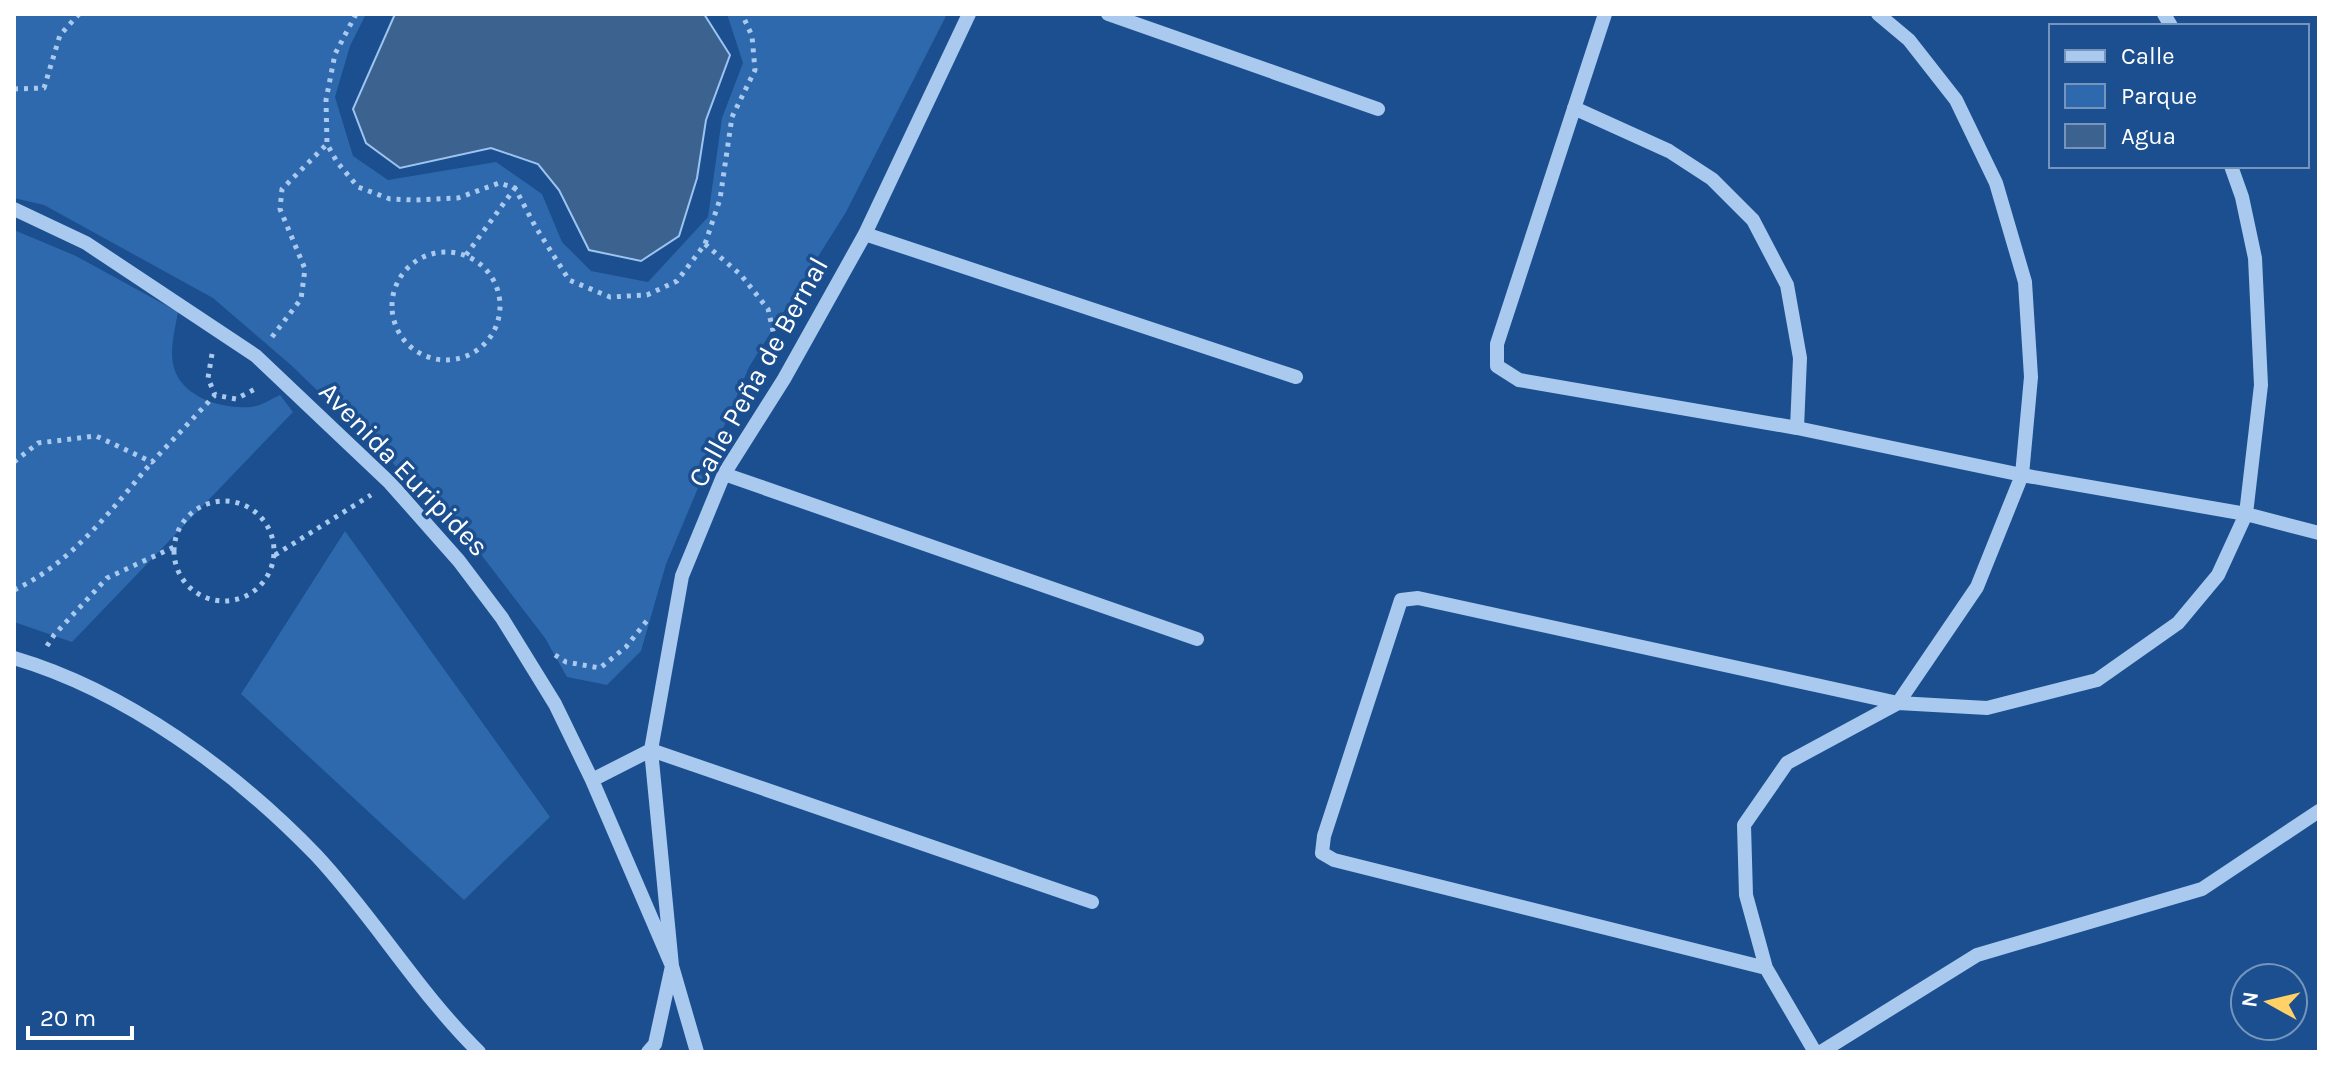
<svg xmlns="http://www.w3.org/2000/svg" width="2333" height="1066" viewBox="0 0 2333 1066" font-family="Karla,sans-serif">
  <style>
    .park { fill: #2e69ad }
    .water { fill: #3c6290; stroke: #9cc4f0; stroke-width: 2 }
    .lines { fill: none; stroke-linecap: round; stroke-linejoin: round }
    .path { stroke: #a9c9ee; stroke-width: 5; stroke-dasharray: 4 6; stroke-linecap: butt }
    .minor { stroke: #a9c9ee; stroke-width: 14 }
    .labels { text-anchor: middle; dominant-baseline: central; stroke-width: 7; stroke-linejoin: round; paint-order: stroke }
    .street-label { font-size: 28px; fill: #fff; stroke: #1b4f8f }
  </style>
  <rect width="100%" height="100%" fill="#1b4f8f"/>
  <path class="park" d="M17,14h349l-16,32 -15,51 18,59 35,24 108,-18 46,32 20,48 29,29 57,11 60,-65 14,-99 21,-55 -16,-49h220l-101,198 -97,155 -83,197 -25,87 -34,34 -40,-8 -22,-39 -82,-107 -171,-165 -79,-68 -169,-93 -30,-7v-181z
    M14,230l62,26 102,56c-3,17 -9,39 -4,56 9,30 48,41 77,39 10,-1 20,-8 29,-12l13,17 -221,230 -58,-20z
    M345,531l205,286 -86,83 -223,-206z"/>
  <path class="water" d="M395,14h309l26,41 -24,65 -9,58 -18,58 -38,25 -52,-11 -30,-60 -21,-26 -47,-16 -91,20 -34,-25 -13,-34z"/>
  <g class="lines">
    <path class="path" d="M356,14l-21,40 -9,46 1,44 10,18 21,25 32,12 24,1 44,-2 41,-15 16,5 20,38 34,54 41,17 37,-2 30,-14 28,-37 15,-45 12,-82 23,-47 -3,-34 -10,-22
      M14,89l30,-1 16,-53 19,-21
      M705,244l36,31 27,34 8,35
      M392 306a54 54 0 1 1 108 0a54 54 0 1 1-108 0Z
      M466,255l49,-67
      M272,337l29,-38 4,-30 -25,-60 2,-20 45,-45
      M212,354l-4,24 7,17 21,4 19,-10
      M14,462l24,-19 58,-7 56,26 63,-67
      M174 551a50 50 0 1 1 100 0a50 50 0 1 1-100 0Z
      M275,555l96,-60
      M14,590c58,-27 98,-81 138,-128
      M47,646l7,-11 53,-57 67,-31
      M555,655l11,7 34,6 26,-21 23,-29"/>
    <path class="minor" d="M1108,14l270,95
      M1605,14l-108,330v22l22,14 278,48 225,47 224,39 73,19
      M2164,14l7,12
      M1574,108l95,43 43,28 41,41 34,65 13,73 -3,70
      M14,209l72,34 170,113 134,127 69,78 43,57 53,86 37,76 80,186 25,86
      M865,234l431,143
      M724,474l473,165
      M14,658c112,33 221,113 302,197 58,62 102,137 163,197
      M592,780l59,-30 441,152
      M1766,968l-432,-108 -12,-7 2,-17 77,-236 17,-2 480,105 89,5 110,-28 81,-57 40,-48 28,-61 15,-129 -6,-127 -13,-61 -11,-31
      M648,1052l7,-8 17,-78 -21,-216 31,-174 42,-102 60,-95 81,-145 104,-220
      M1815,1052l-49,-84 -20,-73 -2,-70 43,-62 111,-60 79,-116 45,-112 9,-98 -6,-95 -29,-99 -40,-83 -47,-60 -31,-26
      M1821,1052l156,-97 225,-66 117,-78"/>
  </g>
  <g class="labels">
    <g class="street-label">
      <text transform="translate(758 372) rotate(-61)">Calle Peña de Bernal</text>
      <text transform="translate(404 469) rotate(46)">Avenida Euripides</text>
    </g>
  </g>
  <rect width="2333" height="1066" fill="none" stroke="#ffffff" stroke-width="32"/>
  <rect x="2049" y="24" width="260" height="144" fill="#1b4f8f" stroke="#7695bc" stroke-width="2"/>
  <rect x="2065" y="50" width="40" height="12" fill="#a9c9ee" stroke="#7695bc" stroke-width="2"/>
  <text x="2121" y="64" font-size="24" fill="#ffffff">Calle</text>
  <rect x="2065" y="84" width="40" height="24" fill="#2e69ad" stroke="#7695bc" stroke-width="2"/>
  <text x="2121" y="104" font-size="24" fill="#ffffff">Parque</text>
  <rect x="2065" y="124" width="40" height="24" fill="#3c6290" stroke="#7695bc" stroke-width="2"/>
  <text x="2121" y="144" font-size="24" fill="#ffffff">Agua</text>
  <g transform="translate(2269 1002) rotate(278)"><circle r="38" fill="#1b4f8f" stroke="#7695bc" stroke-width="2"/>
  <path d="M0-6L14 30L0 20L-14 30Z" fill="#ffd166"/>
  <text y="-12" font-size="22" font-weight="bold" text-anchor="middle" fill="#ffffff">N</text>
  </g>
  <path d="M28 1026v12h104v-12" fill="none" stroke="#ffffff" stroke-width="4"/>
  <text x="40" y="1026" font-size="24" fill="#ffffff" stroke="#1b4f8f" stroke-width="6" paint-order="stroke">20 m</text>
</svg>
